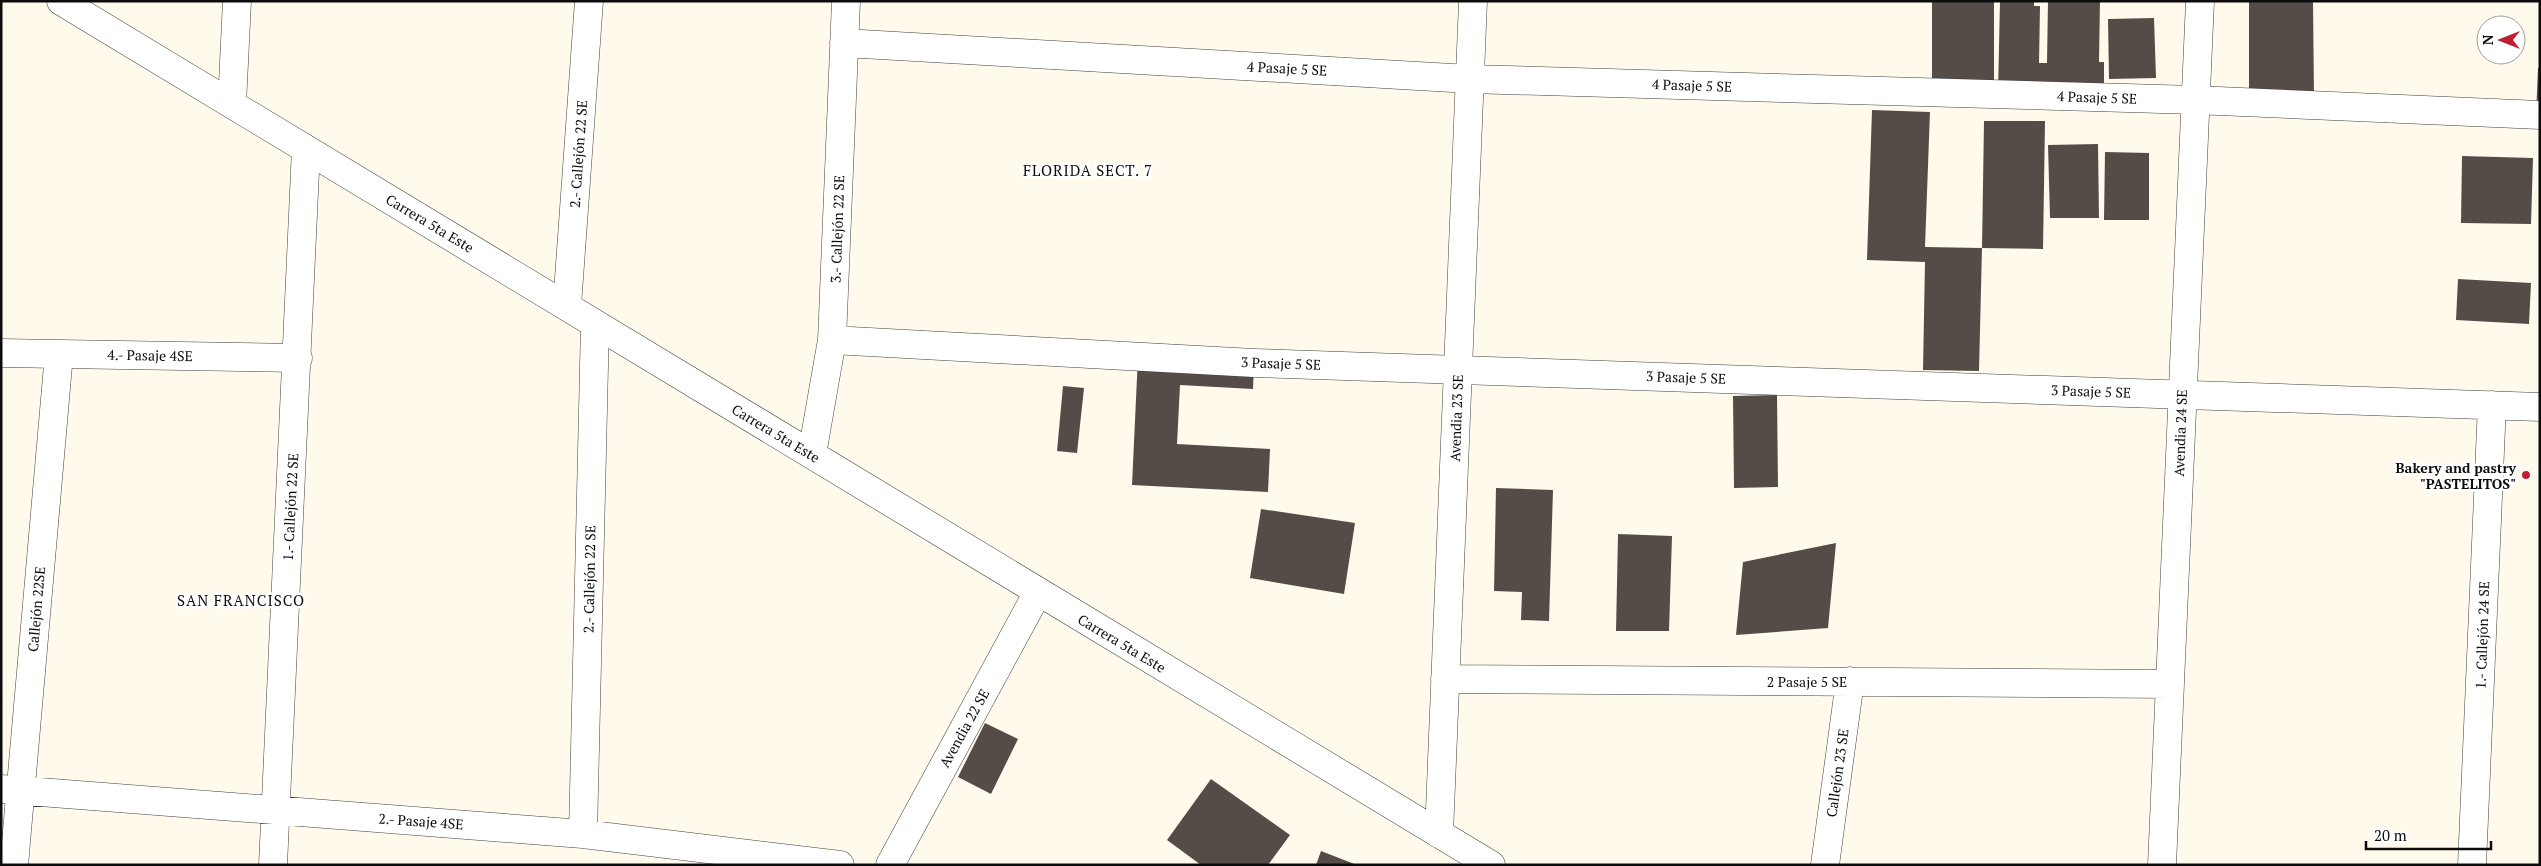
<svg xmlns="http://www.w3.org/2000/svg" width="2541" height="866" viewBox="0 0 2541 866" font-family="'PT Serif',serif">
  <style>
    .building { fill: #554c48 }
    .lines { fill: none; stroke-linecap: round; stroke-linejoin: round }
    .minor-casing { stroke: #3f3f3f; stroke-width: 29 }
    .minor { stroke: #fff; stroke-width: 28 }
    .poi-dot { fill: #bf2031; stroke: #fff; stroke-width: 2 }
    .labels { text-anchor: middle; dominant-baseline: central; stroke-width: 5; stroke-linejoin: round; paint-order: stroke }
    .street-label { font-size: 14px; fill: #0c0c0c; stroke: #fff }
    .poi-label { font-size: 14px; font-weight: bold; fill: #0c0c0c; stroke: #fff; text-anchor: end }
    .neighbourhood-label { font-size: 15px; letter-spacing: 1px; fill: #0c0c0c; stroke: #fff }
  </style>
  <rect width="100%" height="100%" fill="#fffaeb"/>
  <path class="building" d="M1932,1h62v89h-62z
    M2000,1h34v5h6l-1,57h8l1,-62h52l-1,61h5v32l-106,-1z
    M2249,1h64l1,96h-65z
    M2154,18l2,60 -47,1 -1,-60z
    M2538,68h2v47h-4z
    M1872,110l58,2 -5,135 57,1 -3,123 -56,-1 2,-108 -58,-2z
    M1984,121h61l-2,128 -61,-1z
    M2098,144l1,74h-49l-2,-73z
    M2105,152l44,1v67h-45z
    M2462,156l71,2 -2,66 -70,-1z
    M2458,279l73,4 -2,41 -73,-4z
    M1138,356l116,7 -1,26 -73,-4 -3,59 93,5 -2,43 -136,-7z
    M1063,386l21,2 -7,65 -20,-2z
    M1777,395l1,92 -44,1 -1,-92z
    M1496,488l57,2 -4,131 -28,-1 1,-28 -28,-1z
    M1261,509l94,14 -11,71 -94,-16z
    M1618,534l54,2 -3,95h-53z
    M1836,543l-8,85 -92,7 7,-73z
    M985,723l33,16 -27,55 -33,-17z
    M1211,779l79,56 -22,30h-67l-34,-25z
    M1321,851l36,14h-41z"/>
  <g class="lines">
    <defs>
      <path id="minor" d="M61,1l1430,864
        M844,43l626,36 725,21 345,15
        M232,104l5,-103
        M567,306l22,-305
        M832,340l422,23 1286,44
        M1,353l297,5
        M812,454l20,-114 14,-339
        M1445,679l725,5
        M1,789l582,45 257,31
        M583,834l12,-510
        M1439,834l34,-833
        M14,865l45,-511
        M273,865l33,-716
        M890,865l148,-273
        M1825,865l25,-184
        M2162,865l38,-864
        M2472,865l20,-460"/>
    </defs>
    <use href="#minor" class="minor-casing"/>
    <use href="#minor" class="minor"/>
  </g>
  <circle class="poi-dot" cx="2526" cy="475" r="5"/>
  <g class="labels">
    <g class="street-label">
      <text transform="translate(1287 68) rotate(3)">4 Pasaje 5 SE</text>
      <text transform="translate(1692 85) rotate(2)">4 Pasaje 5 SE</text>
      <text transform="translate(2097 97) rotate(2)">4 Pasaje 5 SE</text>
      <text transform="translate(578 154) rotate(-86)">2.- Callejón 22 SE</text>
      <text transform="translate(430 223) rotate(31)">Carrera 5ta Este</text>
      <text transform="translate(837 229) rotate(-88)">3.- Callejón 22 SE</text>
      <text transform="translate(150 355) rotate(1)">4.- Pasaje 4SE</text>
      <text transform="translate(1281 363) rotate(2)">3 Pasaje 5 SE</text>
      <text transform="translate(1686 377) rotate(2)">3 Pasaje 5 SE</text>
      <text transform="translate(2091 391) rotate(2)">3 Pasaje 5 SE</text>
      <text transform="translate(1456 418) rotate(-88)">Avendia 23 SE</text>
      <text transform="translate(776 433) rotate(31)">Carrera 5ta Este</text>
      <text transform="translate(2180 433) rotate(-88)">Avendia 24 SE</text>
      <text transform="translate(290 507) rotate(-87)">1.- Callejón 22 SE</text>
      <text transform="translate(589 579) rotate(-89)">2.- Callejón 22 SE</text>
      <text transform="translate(36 609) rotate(-85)">Callejón 22SE</text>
      <text transform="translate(2482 635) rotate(-88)">1.- Callejón 24 SE</text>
      <text transform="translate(1122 643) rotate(31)">Carrera 5ta Este</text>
      <text x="1807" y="681">2 Pasaje 5 SE</text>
      <text transform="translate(964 728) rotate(-61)">Avendia 22 SE</text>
      <text transform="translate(1837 773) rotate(-82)">Callejón 23 SE</text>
      <text transform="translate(421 821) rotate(4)">2.- Pasaje 4SE</text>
    </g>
    <g class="poi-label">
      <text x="2516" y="467">Bakery and pastry<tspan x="2516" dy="16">"PASTELITOS"</tspan></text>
    </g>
    <g class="neighbourhood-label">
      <text x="1088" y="170">FLORIDA SECT. 7</text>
      <text x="241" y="600">SAN FRANCISCO</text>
    </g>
  </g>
  <rect width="2541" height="866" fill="none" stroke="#0c0c0c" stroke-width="5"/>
  <g transform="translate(2501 40) rotate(270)"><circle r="24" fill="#ffffff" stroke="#9e9e9e"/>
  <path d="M0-4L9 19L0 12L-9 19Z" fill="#bf2031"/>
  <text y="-8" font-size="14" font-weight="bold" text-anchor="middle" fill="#0c0c0c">N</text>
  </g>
  <path d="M2366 841v8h125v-8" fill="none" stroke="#0c0c0c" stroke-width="2.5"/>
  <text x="2374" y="841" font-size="15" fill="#0c0c0c" stroke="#ffffff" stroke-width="4" paint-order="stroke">20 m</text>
</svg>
